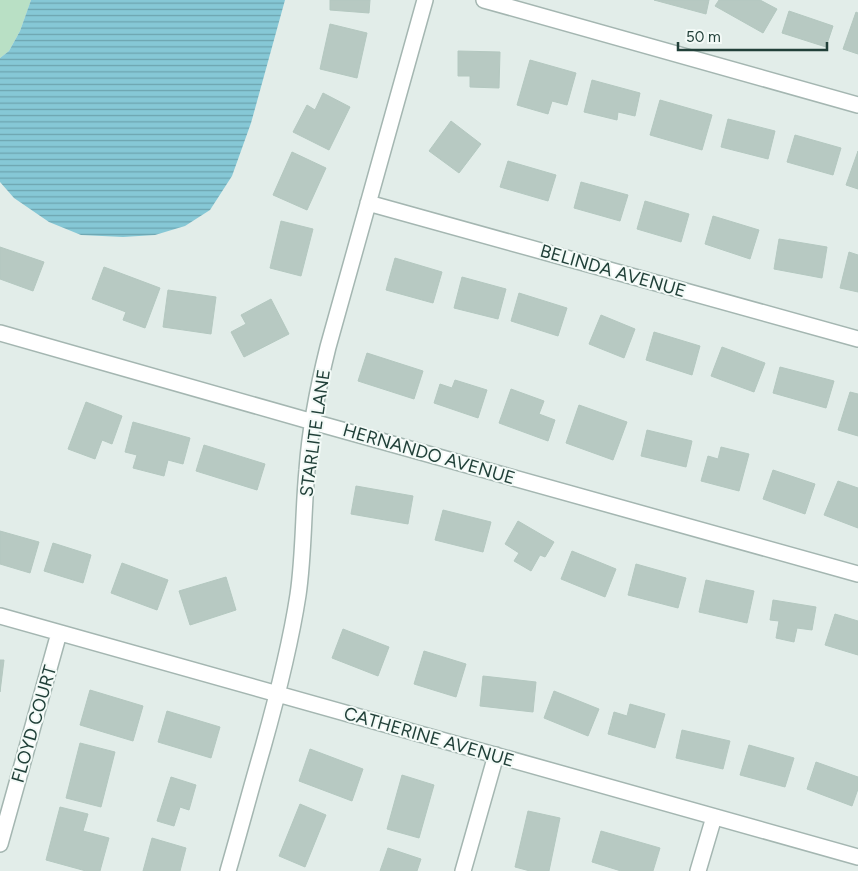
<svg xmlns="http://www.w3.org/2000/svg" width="858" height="871" viewBox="0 0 858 871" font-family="Figtree,sans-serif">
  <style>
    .green { fill: #b9e0c5 }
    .water { fill: url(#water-rules) }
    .building { fill: #b7c9c2; stroke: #b4c8c0 }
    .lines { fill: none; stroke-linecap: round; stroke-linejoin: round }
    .minor-casing { stroke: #a4b6b1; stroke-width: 18 }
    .minor { stroke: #fff; stroke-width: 15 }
    .labels { text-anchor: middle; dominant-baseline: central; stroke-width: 4; stroke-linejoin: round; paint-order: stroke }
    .street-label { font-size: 18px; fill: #214039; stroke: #f3faf7 }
  </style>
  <defs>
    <pattern id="water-rules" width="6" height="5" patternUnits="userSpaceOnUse" patternTransform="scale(1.25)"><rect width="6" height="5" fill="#86c8d6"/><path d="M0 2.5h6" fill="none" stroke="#6da4af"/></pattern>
  </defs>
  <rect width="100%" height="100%" fill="#e2ede9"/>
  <path class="green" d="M0,0h31l-11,31 -11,20 -9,7z"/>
  <path class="water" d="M31,0h254l-34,123 -19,53 -22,34 -25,16 -30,9 -32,2 -42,-2 -32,-13 -35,-24 -14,-16v-124l9,-7 11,-20z"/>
  <path class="building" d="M330,0h40l-1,13 -39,-3z
    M654,0h55l-3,14z
    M719,0h41l17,9 -14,24 -48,-27z
    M789,11l44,15 -7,21 -44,-14z
    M856,12l2,1v41l-15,-5z
    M330,24l37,9 -10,45 -37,-9z
    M458,51l42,1 -1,36 -29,-1v-11h-12z
    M530,60l46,13 -9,32 -15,-4 -4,13 -31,-9z
    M592,80l48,13 -5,23 -17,-4 -1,8 -33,-8z
    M323,93l27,14 -21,43 -36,-18 14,-27 8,5z
    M660,100l52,15 -10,35 -52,-15z
    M728,119l47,12 -7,28 -47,-12z
    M451,121l30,23 -22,29 -30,-22z
    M795,135l46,13 -8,27 -46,-13z
    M858,151v38l-12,-4z
    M292,152l34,16 -19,42 -34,-15z
    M508,161l48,14 -8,26 -48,-14z
    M581,182l47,13 -8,26 -46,-13z
    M645,201l44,13 -8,28 -44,-13z
    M713,216l46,14 -9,29 -45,-15z
    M281,221l32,8 -12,47 -31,-8z
    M779,239l48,8 -5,31 -48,-9z
    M0,247l44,15 -11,29 -33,-12z
    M849,252l9,3v37l-18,-4z
    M395,258l47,14 -9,31 -47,-13z
    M104,267l56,21 -15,40 -22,-8 3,-8 -34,-13z
    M462,277l44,12 -8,30 -44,-11z
    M168,290l48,7 -5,37 -48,-7z
    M519,293l48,15 -9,28 -47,-15z
    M271,299l18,35 -45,23 -13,-25 15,-8 -5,-9z
    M601,315l34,14 -11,29 -35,-14z
    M654,332l46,14 -8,29 -46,-15z
    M722,347l43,16 -11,29 -43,-16z
    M367,353l56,18 -9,28 -56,-18z
    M780,367l54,14 -8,27 -53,-15z
    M455,380l32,10 -9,28 -44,-15 6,-19 12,4z
    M511,389l33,12 -5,13 16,6 -7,21 -49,-18z
    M850,392l8,2v42l-20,-6z
    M86,402l36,14 -10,28 -10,-4 -7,19 -27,-10z
    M579,405l48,17 -14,38 -47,-17z
    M133,422l57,16 -7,26 -15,-4 -4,16 -31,-8 4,-13 -12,-3z
    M647,430l45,11 -6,26 -45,-11z
    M204,445l61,19 -8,26 -61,-19z
    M721,447l28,7 -10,37 -38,-10 7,-25 10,3z
    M773,470l42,14 -10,30 -42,-15z
    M838,481l20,7v40l-34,-13z
    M356,486l57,10 -5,28 -57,-10z
    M443,510l48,12 -8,30 -48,-12z
    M518,521l36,21 -9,15 -5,-2 -9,16 -17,-10 5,-8 -14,-9z
    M0,531l39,11 -9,31 -30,-9z
    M53,543l38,12 -8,28 -39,-12z
    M572,551l44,18 -11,28 -44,-18z
    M122,563l46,17 -11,30 -46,-17z
    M636,564l50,14 -8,30 -50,-13z
    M226,577l10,33 -46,15 -11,-34z
    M706,580l48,11 -7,32 -48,-11z
    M773,600l43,7 -4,23 -15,-2 -3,14 -18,-4 3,-17 -9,-1z
    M835,614l23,7v34l-33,-10z
    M343,629l46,18 -11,29 -46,-18z
    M424,651l42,13 -10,33 -42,-13z
    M0,660h4l-4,32z
    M483,676l53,6 -3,30 -53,-6z
    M90,690l53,16 -10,35 -53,-16z
    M554,691l45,18 -11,27 -44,-18z
    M630,704l35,10 -10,34 -47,-14 6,-22 13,4z
    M167,711l53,16 -9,31 -53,-16z
    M682,730l48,11 -7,28 -47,-11z
    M80,743l35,9 -14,55 -35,-9z
    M749,745l45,13 -9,29 -45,-12z
    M310,749l53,20 -11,32 -53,-20z
    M816,762l42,15v12l-6,17 -45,-17z
    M402,775l32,10 -15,53 -32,-9z
    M171,777l25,8 -7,25 -9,-3 -6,19 -17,-5z
    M300,804l26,11 -21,52 -26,-11z
    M60,807l28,7 -5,17 26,7 -9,33h-14l-40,-11z
    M528,811l32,7 -11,53h-19l-15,-4z
    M601,831l59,17 -7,23h-32l-29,-9z
    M152,838l34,10 -6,23h-37z
    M388,848l33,11 -4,12h-37z"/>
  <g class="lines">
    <defs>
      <path id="minor" d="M484,0l374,105
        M368,203l490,136
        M0,333l313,89 545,152
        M0,616l858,241
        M0,844l59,-211
        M228,871c12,-41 23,-83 35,-124 14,-50 27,-100 35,-152 6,-41 5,-83 9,-125 3,-42 11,-83 21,-123l97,-347
        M463,871l33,-116
        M698,871l16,-54"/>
    </defs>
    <use href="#minor" class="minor-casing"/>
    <use href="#minor" class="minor"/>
  </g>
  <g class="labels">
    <g class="street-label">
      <text transform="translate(613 271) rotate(16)">BELINDA AVENUE</text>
      <text transform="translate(315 433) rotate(-82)">STARLITE LANE</text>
      <text transform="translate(429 454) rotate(16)">HERNANDO AVENUE</text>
      <text transform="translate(34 724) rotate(-74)">FLOYD COURT</text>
      <text transform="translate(429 737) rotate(16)">CATHERINE AVENUE</text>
    </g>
  </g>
  <path d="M678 42v8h149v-8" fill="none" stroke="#214039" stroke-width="2.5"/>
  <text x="686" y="42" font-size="15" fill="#214039" stroke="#f3faf7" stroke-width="4" paint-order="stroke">50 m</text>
</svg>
